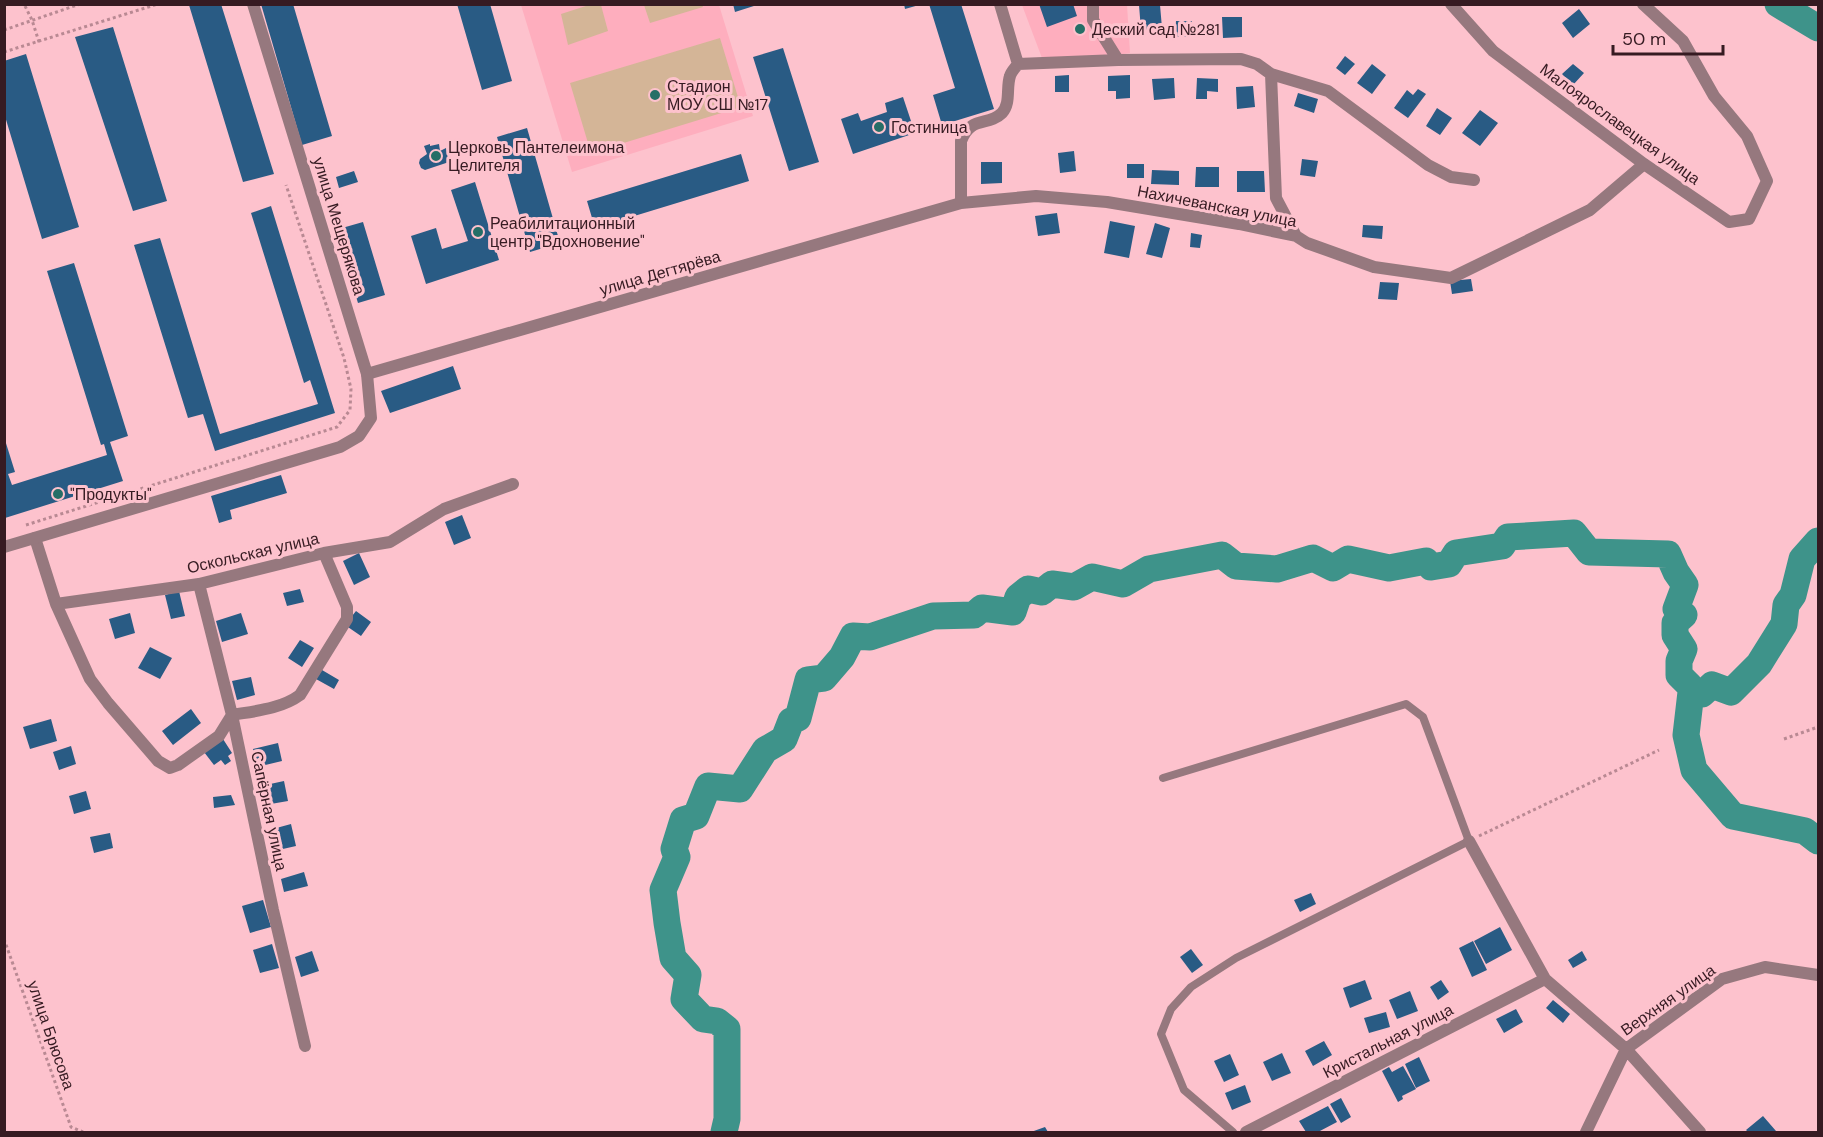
<svg xmlns="http://www.w3.org/2000/svg" width="1823" height="1137" viewBox="0 0 1823 1137" font-family="'DM Sans',sans-serif">
  <style>
    .built { fill: #feaebe }
    .grass { fill: #d4b597 }
    .lines { fill: none; stroke-linecap: round; stroke-linejoin: round }
    .river { stroke: #3e938a; stroke-width: 27 }
    .building { fill: #295b84 }
    .path { stroke: #b98993; stroke-width: 3; stroke-dasharray: 3 3; stroke-linecap: butt }
    .service { stroke: #96787e; stroke-width: 8 }
    .minor { stroke: #96787e; stroke-width: 12 }
    .tertiary { stroke: #96787e; stroke-width: 12 }
    .poi-dot { fill: #266e67; stroke: #fdc2cd; stroke-width: 2 }
    .labels { text-anchor: middle; dominant-baseline: central; stroke-width: 6; stroke-linejoin: round; paint-order: stroke }
    .poi-label { font-size: 16px; fill: #361b22; stroke: #fdc2cd; text-anchor: start }
    .street-label { font-size: 16px; fill: #361b22; stroke: #fdc2cd }
  </style>
  <rect width="100%" height="100%" fill="#fdc2cd"/>
  <path class="built" d="M521,5h198l34,111 -181,56z
    M1022,5h105l3,48 -85,13z"/>
  <path class="grass" d="M589,5h12l7,26 -40,14 -7,-31z
    M702,5l1,2 -53,16 -6,-18z
    M720,38l21,69 -150,46 -21,-70z"/>
  <g class="lines">
    <path class="river" d="M1778,4l40,24
      M1691,692l-5,43 8,35 39,46 72,15 13,10
      M724,1132l3,-13v-90l-10,-8 -14,-2 -19,-20 4,-24 -15,-17 -6,-35 -4,-33 14,-33 -3,-8 9,-29 13,-4 12,-30 32,3 25,-39 19,-11 7,-18 7,-3 10,-38 16,-2 18,-21 11,-21 17,1 63,-21 41,-1 8,-7 31,4 5,-15 10,-8 14,3 10,-8 22,3 18,-10 31,7 26,-15 73,-14 14,11 41,3 36,-11 20,10 15,-9 41,9 37,-7 5,6 18,-3 7,-11 46,-7 6,-9 66,-4 15,19 79,2 8,18 9,13 -9,24 8,6 -9,8v12l9,14 -5,12v14l11,11 1,6 11,2 10,-9 19,7 28,-28 25,-40 2,-19 7,-10 9,-36 16,-18"/>
  </g>
  <path class="building" d="M221,4l53,170 -31,8 -54,-177z
    M261,4h32l39,132 -30,9z
    M457,4h33l22,77 -30,9z
    M733,4h24v1l-22,7z
    M904,4h15v1l-14,4z
    M929,4h32l33,105 -52,16 -9,-30 22,-7z
    M1039,4h34l4,12 -30,11z
    M1139,5h21l2,23 -21,2z
    M1579,9l11,15 -17,14 -11,-15z
    M1222,17h20v20l-19,1z
    M1176,21h16v16h-17z
    M113,27l54,174 -34,10 -58,-174z
    M783,48l36,114 -30,9 -36,-114z
    M26,54l53,173 -37,12 -38,-126v-52z
    M1345,56l10,8 -10,11 -9,-7z
    M1372,64l14,11 -14,19 -15,-11z
    M1573,64l11,9 -11,12 -11,-11z
    M1069,75v17h-14v-16z
    M1130,75v23l-14,1v-8h-8v-15z
    M1174,78l1,20 -21,2 -2,-21z
    M1197,78l21,1v13l-11,-1v8h-11z
    M1253,86l2,21 -18,2 -1,-22z
    M1418,89l8,5 -18,24 -14,-10 13,-18 6,5z
    M1298,93l20,6 -4,14 -20,-7z
    M903,97l12,36 -62,21 -12,-35 17,-6 3,8 26,-9 -2,-9z
    M1437,108l15,10 -12,17 -14,-9z
    M1480,110l18,13 -18,23 -18,-13z
    M527,128l33,115 -30,9 -33,-115z
    M430,144v2l9,-2 1,7 6,-3 3,14 -24,8 -4,-2 -2,-5 1,-4 7,-5 -3,-8z
    M1074,151l2,20 -16,2 -2,-20z
    M741,154l8,27 -154,47 -8,-27z
    M1302,159l16,2 -3,16 -15,-2z
    M981,162h21v21l-21,1z
    M1127,164h17v14h-17z
    M1196,167h23v20h-24z
    M1152,170l27,1v14l-28,-1z
    M354,171l4,11 -19,6 -3,-11z
    M1237,171h27l1,21h-28z
    M475,182l24,78 -73,24 -15,-48 25,-8 6,21 26,-8 -17,-51z
    M271,206l64,207 -120,38 -12,-37 -15,4 -54,-173 26,-7 60,196 98,-30 -8,-24 -6,3 -53,-170z
    M1057,213l3,20 -22,3 -3,-20z
    M1110,221l25,5 -6,32 -25,-5z
    M363,222l22,73 -27,8 -23,-73z
    M1155,223l15,5 -8,30 -16,-4z
    M1363,225l20,1 -1,13 -20,-2z
    M1191,233l11,2 -2,13 -10,-1z
    M74,263l54,173 -18,6 13,39 -118,37v-78l10,32 -7,2 4,11 95,-30 -3,-11 -3,1 -54,-174z
    M1471,279l2,12 -21,3 -2,-13z
    M1380,282l19,1 -2,17 -19,-1z
    M453,366l8,23 -71,24 -9,-22z
    M281,475l6,18 -57,17 2,9 -13,4 -8,-27z
    M462,515l9,23 -17,7 -9,-23z
    M359,553l11,24 -16,8 -11,-24z
    M300,589l4,13 -17,4 -4,-13z
    M179,591l6,25 -14,3 -6,-24z
    M356,611l15,11 -10,14 -16,-11z
    M130,613l5,20 -20,6 -6,-20z
    M241,613l7,21 -26,8 -6,-21z
    M300,640l14,8 -12,19 -14,-9z
    M150,647l22,11 -12,21 -22,-11z
    M322,670l17,10 -5,9 -18,-10z
    M251,677l4,18 -18,5 -5,-19z
    M191,709l10,14 -28,22 -11,-14z
    M51,719l6,22 -27,8 -7,-22z
    M223,739l9,14 -4,3 3,5 -6,4 -4,-5 -7,5 -10,-13z
    M278,743l4,18 -25,6 -4,-18z
    M71,746l5,18 -17,6 -6,-18z
    M284,781l4,20 -23,4 -4,-19z
    M86,791l5,18 -17,5 -5,-18z
    M231,795l4,10 -21,3 -1,-11z
    M291,824l5,22 -22,5 -5,-21z
    M110,833l3,15 -19,5 -4,-16z
    M304,872l4,14 -24,6 -3,-13z
    M1311,893l5,11 -16,8 -6,-12z
    M263,900l8,27 -21,6 -8,-27z
    M1500,927l12,23 -26,14 -12,-23z
    M1473,941l14,29 -15,7 -13,-29z
    M272,944l7,24 -19,5 -7,-23z
    M1191,949l12,16 -11,8 -12,-16z
    M312,951l7,20 -18,6 -6,-20z
    M1582,951l5,9 -14,8 -5,-8z
    M1365,980l7,19 -22,9 -7,-20z
    M1441,980l8,12 -11,8 -8,-13z
    M1410,991l8,20 -21,8 -8,-19z
    M1553,1000l17,14 -7,9 -17,-15z
    M1516,1009l7,13 -19,11 -8,-14z
    M1386,1012l4,15 -21,6 -5,-15z
    M1324,1041l8,14 -19,11 -8,-15z
    M1282,1053l9,20 -19,8 -9,-19z
    M1230,1054l9,21 -15,7 -10,-21z
    M1419,1057l11,24 -14,7 -11,-24z
    M1403,1066l13,23 -14,7 1,3 -5,3 -16,-31 7,-4 3,5z
    M1245,1085l6,17 -19,8 -7,-17z
    M1341,1098l10,19 -10,6 -11,-19z
    M1328,1106l9,16 -19,10h-12l-7,-11z
    M1763,1116l13,15 -2,1h-26l-2,-2z
    M1045,1127l3,5h-17z"/>
  <g class="lines">
    <path class="path" d="M25,6l7,14 7,22
      M4,30l76,-26
      M4,52l154,-48
      M26,525l311,-98 13,-17 1,-21 -7,-31 -58,-173
      M1784,739l34,-12
      M1479,836l180,-86
      M4,939l67,188 12,5"/>
    <path class="service" d="M1163,778l243,-74 17,13 46,124 -233,117 -45,29 -20,22 -10,25 23,56 49,42"/>
    <path class="minor" d="M1000,4l18,60 100,-4 123,-1 16,5 14,10 57,17 100,74 23,12 23,3
      M1093,4v16l25,40
      M1451,4l42,47 151,113 85,58 20,-3 18,-38 -20,-45 -33,-40 -31,-55 -40,-37
      M1271,74l5,124 20,38
      M961,203v-62c10,-26 27,-14 41,-28 9,-10 4,-25 8,-37 1,-4 5,-8 8,-12
      M367,374l594,-171 75,-7 71,6 132,22 57,12 11,7 67,24 77,11 139,-68 54,-46
      M35,538l21,66 143,-20 125,-31 66,-11 54,-33 69,-25
      M199,584l33,131 41,195 32,136
      M56,604l34,75 18,24 50,58 12,7 8,-3 41,-29 13,-21c23,-4 49,-6 68,-20l47,-76v-12l-23,-54
      M1469,841l76,138 81,70 74,83
      M1246,1132l299,-153
      M1586,1132l40,-83 96,-70 43,-12 53,8"/>
    <path class="tertiary" d="M4,547l336,-100 19,-11 12,-18 -4,-44 -114,-370"/>
  </g>
  <g class="poi-dot">
    <circle cx="1080" cy="29" r="6"/>
    <circle cx="655" cy="95" r="6"/>
    <circle cx="879" cy="127" r="6"/>
    <circle cx="436" cy="156" r="6"/>
    <circle cx="478" cy="232" r="6"/>
    <circle cx="58" cy="494" r="6"/>
  </g>
  <g class="labels">
    <g class="poi-label">
      <text x="1092" y="29">Деский сад №281</text>
      <text x="667" y="86">Стадион<tspan x="667" dy="18">МОУ СШ №17</tspan></text>
      <text x="891" y="127">Гостиница</text>
      <text x="448" y="147">Церковь Пантелеимона<tspan x="448" dy="18">Целителя</tspan></text>
      <text x="490" y="223">Реабилитационный<tspan x="490" dy="18">центр "Вдохновение"</tspan></text>
      <text x="70" y="494">"Продукты"</text>
    </g>
    <g class="street-label">
      <text transform="translate(1620 124) rotate(36)">Малоярославецкая улица</text>
      <text transform="translate(1217 206) rotate(11)">Нахичеванская улица</text>
      <text transform="translate(339 226) rotate(73)">улица Мещерякова</text>
      <text transform="translate(660 273) rotate(-16)">улица Дегтярёва</text>
      <text transform="translate(253 553) rotate(-13)">Оскольская улица</text>
      <text transform="translate(269 811) rotate(78)">Сапёрная улица</text>
      <text transform="translate(1668 1000) rotate(-35)">Верхняя улица</text>
      <text transform="translate(51 1035) rotate(71)">улица Брюсова</text>
      <text transform="translate(1388 1041) rotate(-27)">Кристальная улица</text>
    </g>
  </g>
  <rect width="1823" height="1137" fill="none" stroke="#361b22" stroke-width="12"/>
  <path d="M1613 45v9h110v-9" fill="none" stroke="#361b22" stroke-width="3"/>
  <text x="1622" y="45" font-size="18" fill="#361b22" stroke="#fdc2cd" stroke-width="4.5" paint-order="stroke">50 m</text>
</svg>
